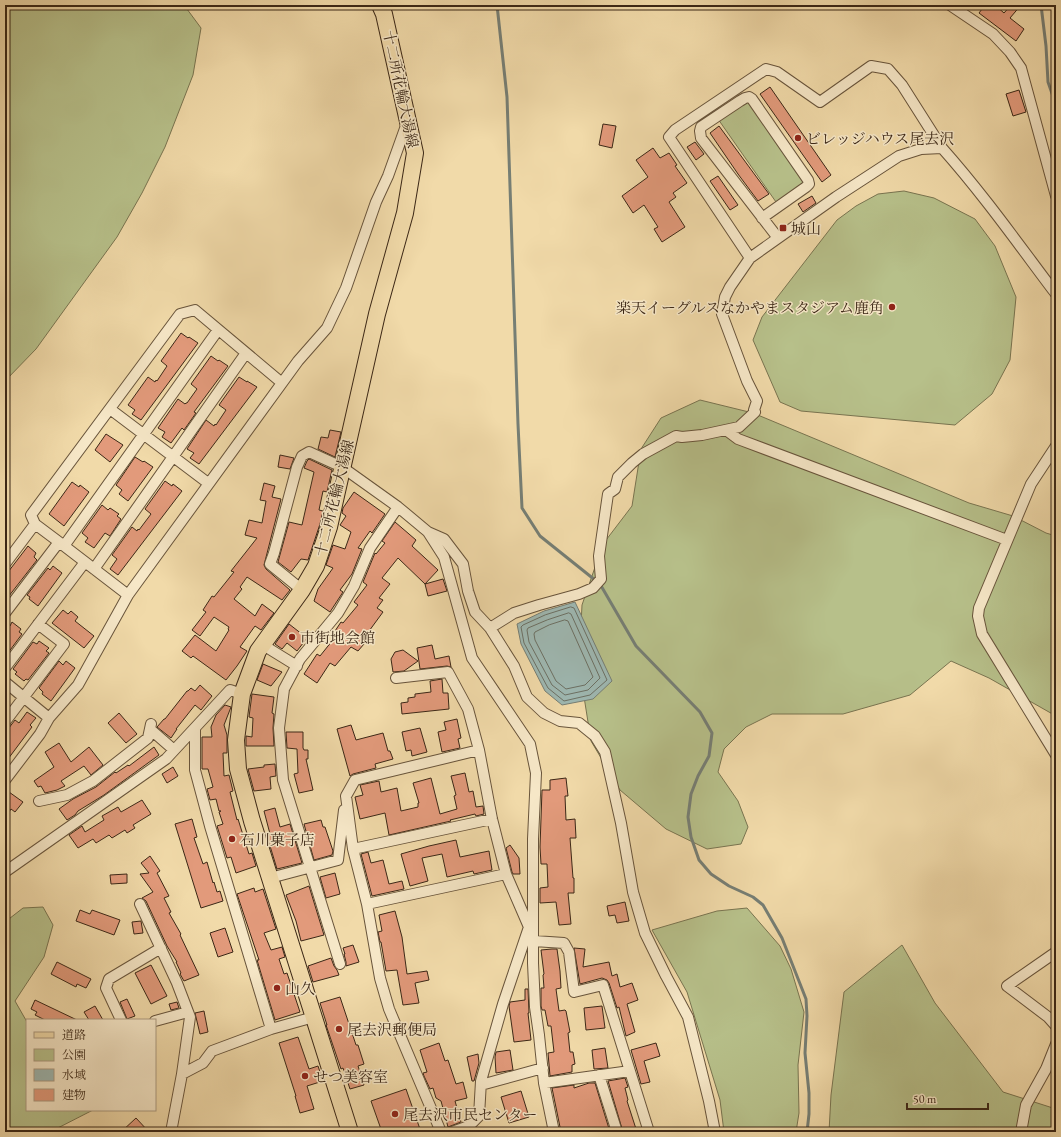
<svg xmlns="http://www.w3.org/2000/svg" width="1061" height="1137" viewBox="0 0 1061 1137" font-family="'EB Garamond','Noto Serif JP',serif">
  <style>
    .green { fill: #b7c08a; stroke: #797450 }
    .water { fill: #9eb8b2; stroke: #767e74 }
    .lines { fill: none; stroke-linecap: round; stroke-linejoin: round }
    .shore { stroke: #6c7064; stroke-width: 1 }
    .stream { stroke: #767e74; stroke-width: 3 }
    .building { fill: #e29a7b; stroke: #3b2716 }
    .street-casing { stroke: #68543b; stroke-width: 12 }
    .primary-casing { stroke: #3b2716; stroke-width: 18 }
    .street { stroke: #f6e7c7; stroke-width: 10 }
    .primary { stroke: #f1daa9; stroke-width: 16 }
    .poi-dot { fill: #8f2418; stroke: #f6e7c7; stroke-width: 1.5 }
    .labels { text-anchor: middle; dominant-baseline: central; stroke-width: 3; stroke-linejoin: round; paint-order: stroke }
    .street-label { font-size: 15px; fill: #3b2716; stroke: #f6e7c7 }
    .poi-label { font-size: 15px; fill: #3b2716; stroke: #f6e7c7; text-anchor: start }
  </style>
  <rect width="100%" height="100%" fill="#f1daa9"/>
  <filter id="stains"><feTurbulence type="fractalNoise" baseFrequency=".005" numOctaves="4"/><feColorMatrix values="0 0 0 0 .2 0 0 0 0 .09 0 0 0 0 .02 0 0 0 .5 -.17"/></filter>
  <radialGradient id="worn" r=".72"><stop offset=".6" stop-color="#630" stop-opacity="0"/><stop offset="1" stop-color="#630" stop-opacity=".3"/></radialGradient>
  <path class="green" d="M5,5h179l17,23 -8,47 -28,72 -23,46 -25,44 -81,112 -31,32z
    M745,101h6l54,79 -1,3 -28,19 -58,-83z
    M904,191l30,7 41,21 20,27 21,51 -6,63 -18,34 -37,31 -154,-14 -21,-9 -27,-62 9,-23 75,-97 19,-14 22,-12z
    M700,400l53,13 216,90 44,13 33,17 10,3v180l-67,-38 -38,-17 -41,34 -67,19h-71l-26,13 -22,22 -6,23 20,29 10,26 -7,17 -34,5 -41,-20 -46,-39 -29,-49 -12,-76 3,-60 21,-61 29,-38 9,-57 20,-31z
    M43,907l10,18 -9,32 -29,44 12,21v88h66l-43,22h-45v-210l18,-14z
    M747,908l33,38 11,23 13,43 -6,53 1,48 -3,19h-72l-4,-32 -33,-108 -35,-62 65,-19z
    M902,945l33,58 68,89 53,17v23h-227l2,-37 13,-103z"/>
  <path class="water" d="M575,602l37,79 -19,18 -31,6 -17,-14 -24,-47 -4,-20 27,-13z"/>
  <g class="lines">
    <path class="shore" d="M571,607l3,1 33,72 -17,15 -26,6 -16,-13 -24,-45 -3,-16 2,-2 22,-10z
      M569,613l2,1 29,64 -12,12 -23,5 -13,-10 -23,-43 -2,-12 1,-2 19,-8z
      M565,620l3,1 25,56 -8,8 -19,4 -10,-8 -21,-41 -1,-6 1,-2 14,-7z"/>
    <path class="stream" d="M497,5l10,92 11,327 4,84 18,28 60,48 36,62 64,66 12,21 -3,23 -11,20 -7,18 -3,23 3,20 8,23 12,14 18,12 24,11 10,8 19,33 24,61 1,17 -2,37 4,40v21l-2,18
      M1041,5l5,41 2,36 8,23"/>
  </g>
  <path class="building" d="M985,5h10l9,8 7,-8h10l-11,13 14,11 -8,12 -37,-28z
    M770,87l61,88 -9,7 -62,-88z
    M1019,90l7,22 -13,4 -7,-22z
    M603,124l13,2 -4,22 -13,-3z
    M719,126l50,68 -11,7 -20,-27 -28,-41z
    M695,142l9,12 -8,6 -9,-13z
    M653,148l7,10 9,-5 8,12 -2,1 12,17 -14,10 3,4 -7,5 16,25 -23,15 -8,-13 4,-2 -14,-22 -11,8 -11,-17 26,-19 -12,-17z
    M718,176l20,29 -8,5 -20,-29z
    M812,196l4,7 -13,9 -5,-8z
    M181,333l7,5 1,-1 9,6 -57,77 -9,-6 3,-4 -7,-5 20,-28 7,5 1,-2 1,1 10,-15 -6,-5z
    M211,356l7,5 1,-1 9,6 -34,46 2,1 -12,17 -2,-2 -11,15 -9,-6 3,-5 -7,-4 20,-29 7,5 1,-1h1l10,-14 -6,-5z
    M239,377l8,5v-1l10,6 -58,77 -9,-6 4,-5 -7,-4 19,-29 8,6 1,-2 1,1 10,-15 -7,-5z
    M330,430l11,2 -6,25 -17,-8 3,-12 7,1z
    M106,434l17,11 -13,17 -15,-12z
    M280,455l14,3 -4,11 -12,-2z
    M135,457l8,5 1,-1 9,6 -25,34 -9,-7 3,-4 -6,-5z
    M309,459l23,11 -5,22 -4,-1 -4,19 4,1 -3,13 -12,36 -7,-1 -10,13 -13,-10 11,-40 13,3 12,-53 -10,-4 3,-7z
    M165,481l7,5 1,-2 9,7 -64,84 -8,-6 7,-10 -5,-4 20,-28 5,4 1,-2 1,1 12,-16 -6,-5z
    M72,482l7,5 1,-2 9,7 -25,34 -15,-12z
    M264,483l11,3 -3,11 9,2 -17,66 2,4 24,21 -8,10 -35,-23 -7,10 2,2 -8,10 21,17 7,-12 12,9 -13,17 -6,-4 -15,21 7,4 -10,15 -11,14 -33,-24 -2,2 -9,-7 13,-16 21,16 13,-21 -1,-1 1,-2 -15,-10 -14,19 -8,-6 14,-18 -3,-2 9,-14 2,1 20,-25 -3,-1 26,-33 -12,-3 4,-15 13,3 4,-22 -6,-1z
    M354,492l31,22 -13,19 -2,-2 -12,17 4,1 -10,25 -12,16 3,2 -13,20 -16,-11 4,-12 15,-21 -7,-3 7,-20 12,4 6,-17 -11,-7 6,-9 -4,-3 1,-5z
    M102,505l6,5 2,-2 9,6 -2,2 4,3 -11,17 -5,-3 -11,15 -9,-6 3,-4 -6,-5z
    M395,522l21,18 -4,6 26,24 -13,14 -27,-26 -16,20 8,6 -11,14 4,2 -6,8 6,4 -22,30 3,2 -6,7 -7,-4 -16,19 -5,-3 -13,20 -13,-9 13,-20 3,2 16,-20 -3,-2 8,-12 2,1 15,-18 -4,-3 13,-17 -4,-3 12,-29 1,1 9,-11 -3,-2z
    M28,546l8,7 -2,4 3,3 -32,41v-25z
    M53,566l9,7 -24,33 -9,-7 1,-2 -3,-2 21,-27 2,2z
    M443,579l4,12 -19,5 -3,-12z
    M63,610l5,4 3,-3 7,6 -3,4 19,15 -10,12 -32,-25z
    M5,622l5,4 2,-4 9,7 -2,3 3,2 -17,23z
    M289,624l18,14 -10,13 -10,-8 -5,6 -7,-5z
    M39,641l10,7 -3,3 3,2 -21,27 -2,-1 -2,2 -9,-7 2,-2 -4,-3 20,-27 4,2z
    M432,645l3,14 14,-3 2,11 -4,-1 -27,3 -3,-21z
    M403,650l15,11 -14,10 -11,1 -2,-13 4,-7z
    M59,661l4,4 3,-4 9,7 -24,33 -9,-7 1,-2 -4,-4z
    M263,664l19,8 -11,14 -14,-6z
    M442,679l1,14h5l1,16 -47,5 -1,-11 7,-1v-4l7,-1v-3l16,-2 -1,-11z
    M200,685l12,11 -11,14 -6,-5 -19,24h1l-6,9 -14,-11 7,-8h1l22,-28h1l3,-3 4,3z
    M252,694l22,3 -2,16 2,1 -1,14 1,18h-28v-10l6,1 1,-19 -4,-1z
    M225,705l6,2 -7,18 3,10v18h-4l1,23 5,-1 4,16 -3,1 7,28 1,-1 11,35 3,-1 4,13 -20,7 -5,-16 -4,1 -10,-32 6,-2 -4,-12 2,-1h-2l-3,-12 -6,1 -3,-11 6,-2 -5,-18h-6v-32h10l-1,-10 5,-12z
    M27,712l9,6 -6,7 2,2 -27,36v-30l10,-13 4,3z
    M119,713l18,21 -11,9 -18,-20z
    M457,719l4,19 -3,1 2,9 -18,4 -4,-20 8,-2 -2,-8z
    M351,725l5,15 27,-7 5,18h2l3,8 -18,5 1,4 -23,6 -3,2 -13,-47z
    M420,728l7,24 -15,4 -1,-6 -5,1 -4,-19z
    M286,732h17v16l1,2h4v9h-2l7,31 -14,3 -5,-19 4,-1 -1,-24 -10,-1z
    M59,743l12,19 18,-15 14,18 -12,10 -7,-9 -23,15 4,5 -8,4 -12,3 -4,-7 -3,1 -4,-6 20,-14 -9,-15z
    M154,747l5,8 -55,40 -26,16 -3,4 -8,5 -8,-11 14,-10 23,-12 19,-15 1,1 12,-8 1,1z
    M275,764l1,12 -6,1 1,12 -17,2 -6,-22 16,-2v-2z
    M173,767l5,9 -11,7 -5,-9z
    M465,773l4,19 4,-1 3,16 7,-1 1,8 -8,2 -1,-2 -25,6 1,1 -62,14 -4,-22 -25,6 -5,-22 8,-2 -3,-10 19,-4 2,11 16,-4 4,23 17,-4v-4h1l-6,-20 18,-5 9,36 17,-5 -3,-13 2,-1 -5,-19z
    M566,778l2,18h-3l1,24 9,-1 1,19h-6l3,40h1v15h-6l3,31 -12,1 -3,-23 -16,1v-15l8,-1 -1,-23h-6l-1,-17 2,-57h8v-10z
    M9,792l14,10 -8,10 -4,-3 -6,9v-21z
    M142,800l9,14 -18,11 2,3 -8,5 -2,-3 -13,8 -3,-3 -13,8 -3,-4 -15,9 -9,-13 13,-9 3,6 19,-12 -2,-4 16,-9 3,5z
    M275,808l5,19 10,-3 12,39 -25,6 -10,-33 3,-2 -6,-23z
    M192,819l5,18 -3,1 9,26 4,-2 6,21 1,-1 3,10 3,-1 3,10 -22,7 -26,-84z
    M321,820l2,7h2l8,24 -1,4 -18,5 -10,-36z
    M456,840l4,17 29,-6 3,19 -18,4 -1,-3 -26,6 -5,-23 -20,4 6,23 -18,5 -9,-32 28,-8z
    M510,845l9,13 1,16h-7l-1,-2 -6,-24z
    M368,852l3,11 12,-3 6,24 13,-3 2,8 -32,7 -11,-42z
    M150,856l10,15 -3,2 12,23 -5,2 7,14 -2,1 12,21 -1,1 19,40 -15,6 -4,-7 1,-1 -5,-11h1l-10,-16 -21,-45 -4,-3 11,-6 -13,-18 9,-1 -8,-10z
    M335,873l5,21 -14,4 -6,-21z
    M127,874v9l-16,1 -1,-9z
    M309,886l15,49 -23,6 -5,-20 -10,-26z
    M254,888l1,4 8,-3 13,40 -12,4 7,17 11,-3 3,10 -6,2 5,15 3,-1 13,39 -25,8 -18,-60h2l-22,-66z
    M625,902l4,19 -12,2 -2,-8 -6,1 -2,-10z
    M80,910l10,4 2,-4 28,10 -6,15 -38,-14z
    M395,911l7,26 5,37 20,-3 2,9 -14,3 4,20 -16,2 -6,-35 -11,1 -5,-29h-1l-2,-10 4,-1 -3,-16z
    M141,921l2,12 -9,1 -2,-12z
    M225,928l8,24 -15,5 -8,-24z
    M353,945l6,17 -13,4v-4l-2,-8h1l-2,-6z
    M574,948l11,1 -2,18 26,-5 3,14 5,-2 3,13 12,-4 6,17 -11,4 8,28 -9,4 -7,-29 -2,1 -8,-25 -2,-3 -5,-2 -22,6z
    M552,949h5l3,22 1,17 -5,1 3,22 6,-1 1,1 4,21 -2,1 2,19h3l2,12 -3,1v7l-22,4 -2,-23 6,-1 -3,-26h-3l-3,-16h-3l-1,-4v-18h3l-1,-13 1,-1 -3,-24z
    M331,958l3,8 3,4 2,5 -26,7 -5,-16z
    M57,962l34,17 -5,9 -9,-4 -1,3 -25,-13z
    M151,965l16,31 -16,8 -16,-31z
    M525,989h3l1,24h-1l3,27 -17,2 -5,-36 1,-4 15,-2z
    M340,997l16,48h2l6,19 -6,2 6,19 -14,4 -7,-21 -2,1 -15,-44h1l-7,-22z
    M127,999l8,17 -8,3 -7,-17z
    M35,1000l42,20h-32l-10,-5 2,-3 -6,-3z
    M177,1002l2,6 -8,2 -2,-6z
    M95,1006l8,14h-14l-5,-8z
    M602,1006l3,22 -19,2 -2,-22z
    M204,1011l4,21 -8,2 -5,-21z
    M298,1037l11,32 9,-3 5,15 -16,5 7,23 -14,4 -5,-17h1l-17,-53z
    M439,1043l6,18 3,-1 8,24 7,-2 4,16 -12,3 6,21 -13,5 -7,-26 -5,-3 -3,-10 -3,1 -6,-13 -1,-3 4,-1 -7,-22z
    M656,1043l4,13 -16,5 6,21 -9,2 -10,-34z
    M605,1048l3,20 -14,1 -2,-19z
    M510,1050l3,20 -17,3 -1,-16 1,-5z
    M478,1054l1,9 -5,18h-2l-5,-24z
    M625,1078l3,9 -3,1 3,12 -1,1 10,31h-14l-15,-51z
    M589,1083h6l15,49h-48l-2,-5 -8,-39 22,-3v3z
    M406,1089l15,43h-39l-11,-31z
    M521,1091l8,26 -20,6 -8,-26z
    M136,1118l13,14h-28z"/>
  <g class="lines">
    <defs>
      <path id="street" d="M950,5l43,29 17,18 11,16 35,128
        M762,218l44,-31 3,-3 -1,-4 -56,-81 -3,-2 -4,1 -5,3 -39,26 -1,4 1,7 77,100
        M750,258l-81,-121 6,-7 91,-61 11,3 43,30 51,-36 17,3 14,16 40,63
        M110,409l98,74
        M726,430l12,9 269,101
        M1056,446l-25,38 -52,124 -1,8 4,18 74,121
        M428,532l16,25 28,101 58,86 6,29 -3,66v124l2,44 4,28 5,48 10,49
        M59,542l-24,-18 -4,-9 149,-201 15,-4 87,73
        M64,546l154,-216
        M5,564l30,-40
        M94,569l152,-216
        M302,590l-32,-26 4,-11 23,-86 5,-11 7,-4 33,15 56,40 30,25 16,7 19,25 5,27 7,21 15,16 24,38 13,31 17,16 16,8 19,2 16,13 10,16 16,71 12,69 12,41 21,43 22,41 21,84 6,31
        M5,613l54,-71 69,53
        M490,628l24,-15 25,-8 40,-11 14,-6 8,-9 -2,-23 9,-62 7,-5 3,-12 14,-14 11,-9 33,-18 6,1 20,-2 37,-8 16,-15 -1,-2 3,-9 -10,-20 -25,-67 3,-17 5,-10 20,-29 86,-61 63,-41 22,-7 21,-1c41,46 77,97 114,146
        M263,645l34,21
        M5,668l80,-106
        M396,678l52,-6 20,37 11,41 13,69 14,55 23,53 5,14 30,2 5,9 5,40 29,-7 46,147
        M5,682l44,36
        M5,722l59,-78 -26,-20
        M195,728v42l15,56 61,203
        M150,729l24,21
        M5,780l35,-46 9,-16 29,-33 50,-90 170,-234 29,-33 19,-40 30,-86 12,-26 19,-53
        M39,801l28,-6 26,-14 55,-43 3,-14
        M353,849l139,-30
        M5,872l161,-113 64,-69 12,4
        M270,878l68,-18 6,-50
        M140,904l37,79 13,34 -8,57
        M367,904l139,-30
        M1056,952l-49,34 41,31 8,9
        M340,964l-57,-184 -4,-52 5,-39 16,-30 38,-46 16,-27 16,-38 28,-41
        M121,1020l-15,-32 3,-9 52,-31
        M155,1021l33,-9
        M599,1075l18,57
        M544,1083l86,-12
        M481,1085l62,-17
        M171,1132l11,-58 21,-11 9,-12 59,-22 43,-12
        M441,1132l-52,-123 -9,-31 -13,-74 -14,-55 -7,-53 9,-16 124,-30
        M452,1132l17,-6 10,-10 2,-35 22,-77 26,-77
        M1021,1132l5,-27 20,-36 10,-25"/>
      <path id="primary" d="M350,1132l-98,-311 -14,-52 -2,-29 6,-46 16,-43 44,-61 14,-24 13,-39 48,-213 28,-101 10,-60 -31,-139 -4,-9"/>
    </defs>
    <use href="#street" class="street-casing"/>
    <use href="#primary" class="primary-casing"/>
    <use href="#street" class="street"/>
    <use href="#primary" class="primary"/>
  </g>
  <g class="poi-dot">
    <circle cx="798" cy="138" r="4"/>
    <rect x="779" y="224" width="8" height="8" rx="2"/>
    <circle cx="892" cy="307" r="4"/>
    <circle cx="292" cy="637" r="4"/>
    <circle cx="232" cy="839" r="4"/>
    <circle cx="277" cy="988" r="4"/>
    <circle cx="339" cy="1029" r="4"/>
    <circle cx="305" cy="1076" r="4"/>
    <circle cx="395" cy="1114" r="4"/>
  </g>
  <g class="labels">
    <g class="street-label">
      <text transform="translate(401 89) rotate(78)">十二所花輪大湯線</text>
      <text transform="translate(334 498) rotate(-76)">十二所花輪大湯線</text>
    </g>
    <g class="poi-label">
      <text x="806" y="138">ビレッジハウス尾去沢</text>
      <text x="791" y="228">城山</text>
      <text x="884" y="307" text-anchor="end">楽天イーグルスなかやまスタジアム鹿角</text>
      <text x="300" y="637">市街地会館</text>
      <text x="240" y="839">石川菓子店</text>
      <text x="285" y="988">山久</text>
      <text x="347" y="1029">尾去沢郵便局</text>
      <text x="313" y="1076">せつ美容室</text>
      <text x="403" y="1114">尾去沢市民センター</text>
    </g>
  </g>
  <rect width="1061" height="1137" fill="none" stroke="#f1daa9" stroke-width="20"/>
  <rect x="6" y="6" width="1049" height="1125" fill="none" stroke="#3b2716" stroke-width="2"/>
  <rect x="10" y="10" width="1041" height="1117" fill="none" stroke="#3b2716"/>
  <rect x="26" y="1019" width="130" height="92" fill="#f6e7c7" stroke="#ab9a80"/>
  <rect x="34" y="1032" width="20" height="6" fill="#f1daa9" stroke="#ab9a80"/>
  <text x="62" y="1039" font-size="12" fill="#3b2716">道路</text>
  <rect x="34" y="1049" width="20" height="12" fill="#b7c08a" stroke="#ab9a80"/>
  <text x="62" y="1059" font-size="12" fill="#3b2716">公園</text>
  <rect x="34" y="1069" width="20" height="12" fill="#9eb8b2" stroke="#ab9a80"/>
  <text x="62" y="1079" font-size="12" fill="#3b2716">水域</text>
  <rect x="34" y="1089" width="20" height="12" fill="#e29a7b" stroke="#ab9a80"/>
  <text x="62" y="1099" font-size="12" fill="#3b2716">建物</text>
  <path d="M907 1103v6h81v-6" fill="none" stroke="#3b2716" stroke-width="2"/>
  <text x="913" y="1103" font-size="12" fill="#3b2716" stroke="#f6e7c7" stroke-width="3" paint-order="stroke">50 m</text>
  <rect width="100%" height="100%" filter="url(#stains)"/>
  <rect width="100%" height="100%" fill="url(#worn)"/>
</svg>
